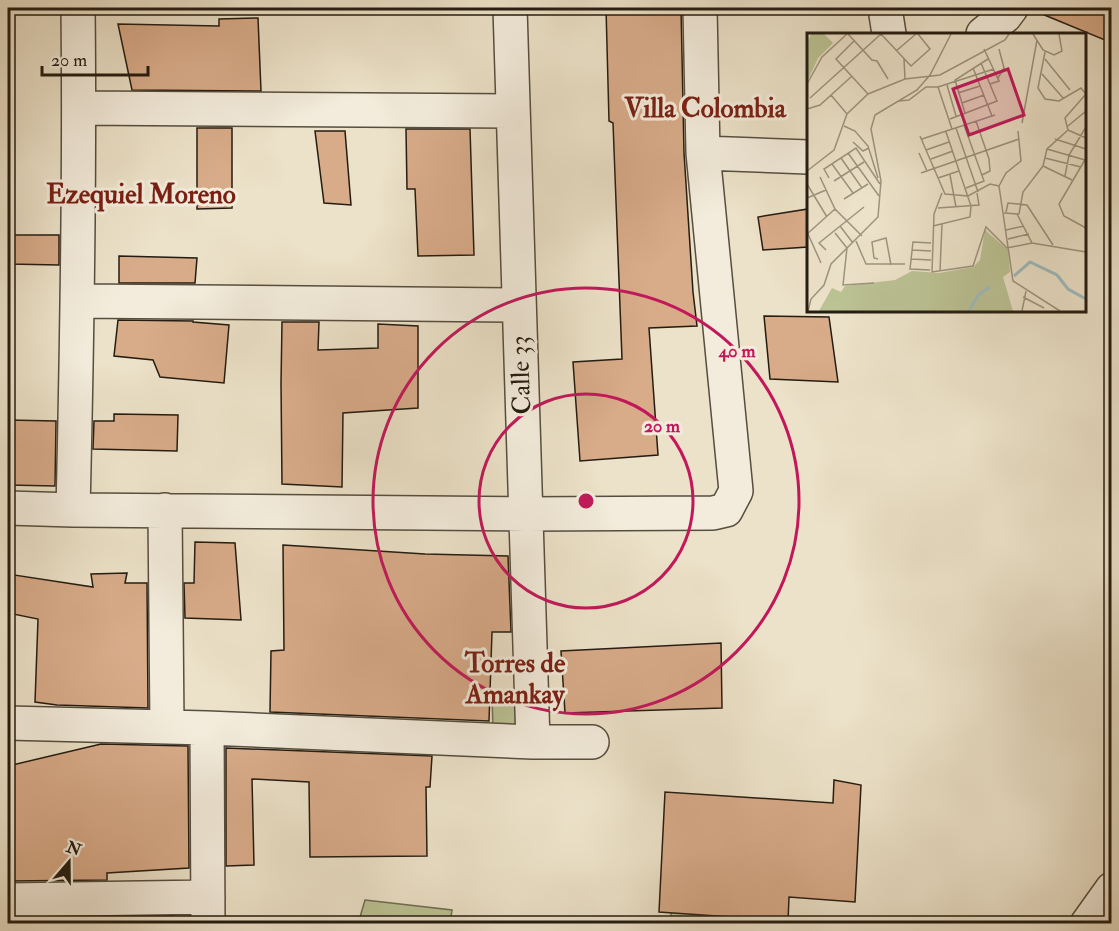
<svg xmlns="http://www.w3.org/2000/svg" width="1119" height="931" viewBox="0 0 1119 931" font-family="'IM FELL Double Pica',serif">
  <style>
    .green { fill: #bbc294; stroke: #706f52; stroke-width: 1.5 }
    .building { fill: #d8ab89; stroke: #241c11; stroke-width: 1.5 }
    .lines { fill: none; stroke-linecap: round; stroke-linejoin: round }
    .minor-casing { stroke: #564e3f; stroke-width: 36 }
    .minor { stroke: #f3ecdc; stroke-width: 33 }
    .ring { fill: none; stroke: #c2185b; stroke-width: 3 }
    .labels { text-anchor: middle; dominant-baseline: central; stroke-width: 6; stroke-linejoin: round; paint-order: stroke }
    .street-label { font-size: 26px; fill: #241c11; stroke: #f3ecdc }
    .neighbourhood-label { font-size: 27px; font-weight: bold; fill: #7a1f14; stroke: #f3ecdc }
    .inset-river { fill: none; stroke: #9cbcbf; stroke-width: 3 }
    .inset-road { fill: none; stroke: #9c937f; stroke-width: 1.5 }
    .view { fill: #c2185b; fill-opacity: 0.15; stroke: #c2185b; stroke-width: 3 }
    .inset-edge { fill: none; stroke: #241c11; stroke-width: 3 }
    .centre { fill: #c2185b; stroke: #f3ecdc; stroke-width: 3 }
    .ring-label { font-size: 18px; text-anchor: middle; font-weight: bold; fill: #c2185b; stroke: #f3ecdc; stroke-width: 6; stroke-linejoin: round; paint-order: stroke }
  </style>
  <rect width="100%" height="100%" fill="#ece2c9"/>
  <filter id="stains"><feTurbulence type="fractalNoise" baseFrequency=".00333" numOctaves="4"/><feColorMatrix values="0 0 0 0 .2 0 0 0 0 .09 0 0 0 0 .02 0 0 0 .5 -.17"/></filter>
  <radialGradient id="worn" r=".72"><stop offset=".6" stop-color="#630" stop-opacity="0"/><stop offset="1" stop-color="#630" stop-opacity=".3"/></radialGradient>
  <path class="green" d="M492,695l30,1 -1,33h-28z
    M365,900l87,10 -2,13h-51l-39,-6z
    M671,909l84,8 -1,6 -83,1z"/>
  <path class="building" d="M606,8h75l3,145 9,139 4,34 -48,2 9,127 -78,6 -7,-99 49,-3 -9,-236 -4,-2z
    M1029,8h83v35l-82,-34z
    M258,18l3,73 -129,-1 -14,-66 101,2v-7z
    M197,128h35v80l-35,1z
    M406,129h64l4,126 -56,1 -3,-67h-8z
    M315,131h30l6,74 -27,-2z
    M808,209v38l-45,3 -5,-33z
    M8,235h51v30l-51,-1z
    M119,256l78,2 -2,25h-76z
    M764,316l65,1 9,65 -68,-3z
    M118,320l75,1v1l36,3 -5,58 -64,-6 -7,-17 -39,-4z
    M282,322h37l-1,28 60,-2v-24l40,2v82l-75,5 -1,74 -60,-3 -1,-101z
    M114,414l64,1 -1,36 -84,-2 1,-28h20z
    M8,420l48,1 -1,65 -47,-1z
    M195,542l40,1 6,77 -56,-2 -1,-35h10z
    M283,545l142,9 83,2 3,76h-19l-3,89 -219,-9 1,-61 13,-1z
    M127,573l-2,10h22l1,125 -91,-3 -22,-3 3,-83 -30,-6v-39l85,13 -2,-13z
    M721,643l1,65 -157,5 -4,-62z
    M101,744l87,2 1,122 -82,5v7l-99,1v-115z
    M226,748l206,8 -2,31h-4l1,69 -117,1 -1,-75 -57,-3 2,86 -28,1z
    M834,780l27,5 -6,117 -66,-5 -1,24 -129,-9 6,-120 168,11z
    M173,916v8h-165v-5z"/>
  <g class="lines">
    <defs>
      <path id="minor" d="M510,8l23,734
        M885,8l4,26
        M983,34l22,-18 6,-8
        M79,108l433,3
        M703,153l105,4
        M78,301l441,4
        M8,508l65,2 453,4 187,-1 13,-3 10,-19 -33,-338 -3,-145
        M73,510c4,-168 7,-335 5,-502
        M165,510l2,217
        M8,723l199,5 326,14h59
        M207,728l1,196
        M8,900l200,-3
        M1087,924l25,-35"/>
    </defs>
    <use href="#minor" class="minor-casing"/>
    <use href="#minor" class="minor"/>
  </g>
  <g class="ring">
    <circle cx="586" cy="501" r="107"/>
    <circle cx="586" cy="501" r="213"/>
  </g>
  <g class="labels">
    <g class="street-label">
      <text transform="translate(521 375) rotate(-92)">Calle 33</text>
    </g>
    <g class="neighbourhood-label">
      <text x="705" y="108">Villa Colombia</text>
      <text x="141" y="194">Ezequiel Moreno</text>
      <text x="515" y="663">Torres de<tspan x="515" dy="31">Amankay</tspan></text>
    </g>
  </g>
  <g transform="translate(807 33)">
    <rect width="279" height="279" fill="#ece2c9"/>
    <path d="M4,1h13l9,9 -15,15 -11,24v-38zM178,197l23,20 2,22 -7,5 10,34h-194l13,-23 9,4 4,-6 50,-6 17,-9 27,2 34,-6 7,-7z" fill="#bbc294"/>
    <path class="inset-river" d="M207,243l16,-14 27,13 11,14 18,10M162,278l10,-17 11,-7"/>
    <path class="inset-road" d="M41,1l24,26 5,1 11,18M74,1l30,32 19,-17 -12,-15M226,1l10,16 11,5 8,-4 -3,-17M47,8l-18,18 32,35M177,16l15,32 -9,3M89,18l20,-17M238,19l-7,36 7,11 14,2 22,-13 5,6M97,26l1,20M238,26l25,31M166,35l19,48M235,41l22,25M191,45l6,-10 -5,-19M0,51l15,-27 25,-23M140,52l9,31M131,54l14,42M151,60l22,-7M24,62l16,19M3,65l71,-64M92,68l10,-1 17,-13h12l56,-18M155,70l22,-8M0,76l13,-4 32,-29M158,80l-10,-33 33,-21M143,86l47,-18 -16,-38M169,88l13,38 1,12 -8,4M215,90l15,-83M157,92l20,56 -18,7M37,93l11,5 13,15 10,32M261,93l18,-15M149,95l22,64M261,97l-3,-12 21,-24M261,97l18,8M113,103l25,58 23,2 22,-12 9,2M115,106l73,-24M248,106l31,10M46,109l10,9 6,-3M240,116l38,11M119,117l23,-8M41,120l31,43M112,120l8,18M34,125l21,30M238,125l36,9M279,125l-27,46 5,12 22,12M124,126l22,-8M25,131l21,29M236,133l29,14M0,138l27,-21 13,-36 21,-20 37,-15 35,-4 65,-35 4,-6M114,140l98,-34M143,142l6,32M258,143l4,-21 17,-28M13,144l15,32 27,27M22,145l-5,-9 32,-21 24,36M131,145l21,-7M27,148l30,-19M0,151l20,33M192,153l14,95 47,30M192,153l7,-13 15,-12 -3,-30M135,160l-8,21 -2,58 41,-6 13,-39 21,21 25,-5 54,9M0,165l19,-8M37,166l24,-15M131,175l41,-3 -2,-12M199,179l2,-9 19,2 26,40M197,180l15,1 4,-22 20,-26 4,-17 21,-19M210,181l15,29M33,193l13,17M126,193l37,-9 1,-11 -25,-74M199,197l18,-4M28,200l12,15 -4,37 31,-2M0,201l28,-25M1,201l13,29M201,206l21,-5M49,208l10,23h39M19,217l-7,-7 45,-36M105,217l19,1M71,226l-4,-1 -2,-16 14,-4 5,27M104,226l20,1M123,237l-20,-1 3,-27 18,1M133,238l2,-47M216,264l21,11M1,278l3,-12 13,-14 7,-21 47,-47 3,-36 -10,-52 4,-14 42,-25 13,-15 21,-41M215,278l4,-20"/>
    <path class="view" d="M201,36l16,46 -55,20 -16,-46z"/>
    <rect width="279" height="279" class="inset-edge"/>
  </g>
  <circle cx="586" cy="501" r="9" class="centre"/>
  <g class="ring-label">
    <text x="737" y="357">40 m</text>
    <text x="662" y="432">20 m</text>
  </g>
  <rect width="1119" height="931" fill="none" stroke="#ece2c9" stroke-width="30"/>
  <rect x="9" y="9" width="1101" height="913" fill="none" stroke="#241c11" stroke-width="3"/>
  <rect x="15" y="15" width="1089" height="901" fill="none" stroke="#241c11" stroke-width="1.5"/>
  <g transform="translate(69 862) rotate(20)" stroke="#f3ecdc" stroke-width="4.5" paint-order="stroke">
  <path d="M0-4.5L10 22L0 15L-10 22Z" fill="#241c11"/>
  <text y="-9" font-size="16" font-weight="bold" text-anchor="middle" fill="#241c11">N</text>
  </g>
  <path d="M42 66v9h106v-9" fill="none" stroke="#241c11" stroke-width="3"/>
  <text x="51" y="66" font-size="18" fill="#241c11" stroke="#f3ecdc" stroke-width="4.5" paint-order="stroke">20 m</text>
  <rect width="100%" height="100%" filter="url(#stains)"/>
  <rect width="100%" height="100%" fill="url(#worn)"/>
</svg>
